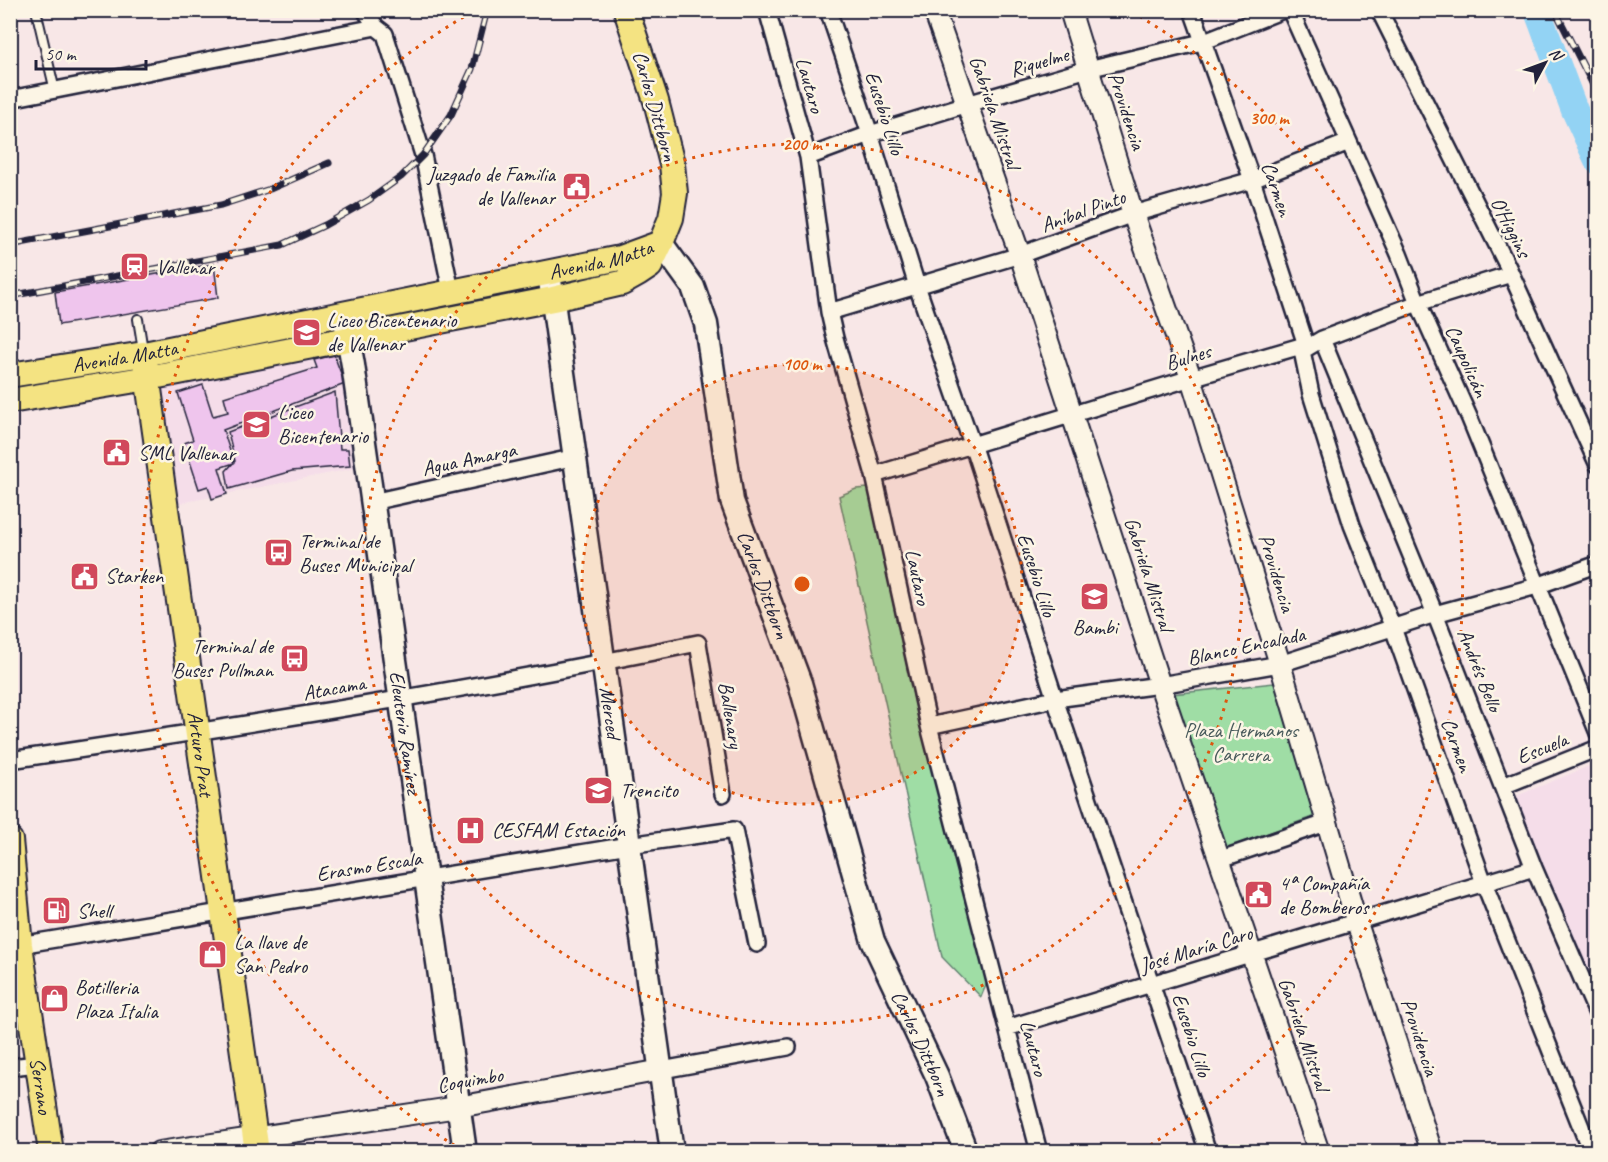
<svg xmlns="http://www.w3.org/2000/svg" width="1608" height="1162" viewBox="0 0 1608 1162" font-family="Caveat,sans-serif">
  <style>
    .built { fill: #f5dde9 }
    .green { fill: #9fdda5; stroke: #608070; stroke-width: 1.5 }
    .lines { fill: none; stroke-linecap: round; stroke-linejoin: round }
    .river { stroke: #93d3f4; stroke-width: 27 }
    .building { fill: #efc5ed; stroke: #22223b; stroke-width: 1.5 }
    .service-casing { stroke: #22223b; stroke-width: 12 }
    .minor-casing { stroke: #22223b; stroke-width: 20 }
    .tertiary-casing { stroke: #22223b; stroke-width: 24 }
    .secondary-casing { stroke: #22223b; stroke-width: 27 }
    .primary-casing { stroke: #22223b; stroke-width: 28 }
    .service { stroke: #fcf5e5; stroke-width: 8 }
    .minor { stroke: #fcf5e5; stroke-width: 15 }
    .tertiary { stroke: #fcf5e5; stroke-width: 20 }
    .secondary { stroke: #fcf5e5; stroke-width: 22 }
    .primary { stroke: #f4e382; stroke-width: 24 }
    .rail-casing { stroke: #22223b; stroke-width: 7 }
    .rail { stroke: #fcf5e5; stroke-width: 4.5; stroke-dasharray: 14; stroke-linecap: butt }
    .ring { fill: none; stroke: #de560e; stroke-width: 3; stroke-dasharray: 3 6 }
    .labels { text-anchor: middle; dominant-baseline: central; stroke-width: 5; stroke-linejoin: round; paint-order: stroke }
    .street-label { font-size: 21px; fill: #22223b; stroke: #fcf5e5 }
    .poi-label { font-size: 21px; fill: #22223b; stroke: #fcf5e5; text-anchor: start }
    .park-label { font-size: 21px; fill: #485a5b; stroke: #fcf5e5 }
    .centre { fill: #de560e; stroke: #fcf5e5; stroke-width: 3 }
    .ring-label { font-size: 18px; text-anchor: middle; font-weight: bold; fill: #de560e; stroke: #fcf5e5; stroke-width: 5; stroke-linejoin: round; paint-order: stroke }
  </style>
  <rect width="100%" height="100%" fill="#f8e7e7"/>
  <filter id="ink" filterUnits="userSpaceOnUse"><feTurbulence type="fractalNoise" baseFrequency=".0167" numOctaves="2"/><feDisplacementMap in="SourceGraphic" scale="12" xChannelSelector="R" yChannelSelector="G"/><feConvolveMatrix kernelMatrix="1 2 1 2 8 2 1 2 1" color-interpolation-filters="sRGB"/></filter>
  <g filter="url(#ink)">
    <path class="built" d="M340,348l16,120 -180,36 -19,-123z
      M1597,763v229l-83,-195z"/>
    <path class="green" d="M868,488l50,229 70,263 -7,17 -39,-40 -103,-461 17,-7z
      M1274,683l41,133 -91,33 -52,-155z"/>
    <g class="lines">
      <path class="river" d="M1537,10l37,99 24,52"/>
    </g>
    <path class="building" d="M214,264l4,34 -159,27 -4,-33z
      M334,355l11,29 -122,46 11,33 -15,5 8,26 -15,5 -4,-13 -9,3 -15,-46 9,-3 -15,-47 25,-8 10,31 15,-4 -4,-15 93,-29 -3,-8z
      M335,392l5,57h8l2,17 -58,5 -63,18 -3,-18 9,-10 -7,-29z"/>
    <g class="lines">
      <defs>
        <path id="service" d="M36,10l19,81
          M138,319l5,31"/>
        <path id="minor" d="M365,10l11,17
          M767,10l41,147 21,155 6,26 39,137 55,251 110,426
          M828,10l42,124 47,152 55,158 83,255 153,453
          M1192,10l60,170 55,168
          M1290,10l109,244 19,49 52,116 128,314
          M1379,10l129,257 90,198
          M10,99l366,-72 9,7 38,121 28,136
          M808,157l62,-23 97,-30 121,-35 114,-27 81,-32
          M829,312l191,-57 113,-41 119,-34 97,-38
          M1322,339l113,275 99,254 64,148
          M1301,346l10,48 41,131 41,103 91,255 107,269
          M874,475l317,-97 110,-32 6,2 15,-9 96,-36 93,-29
          M372,502l204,-45
          M929,726l126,-27 105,-14 120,-21 155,-50 102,-28 61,-22
          M10,760c230,-34 460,-70 688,-117l25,151
          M1503,786l95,-38
          M1221,859l105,-36
          M13,946l616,-101 105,-15 23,114
          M1007,1028c176,-54 351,-107 527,-160
          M10,1067l28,-3
          M662,1070l126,-23"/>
        <path id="tertiary" d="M934,10l86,245 140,430 159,467
          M1070,10l63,204 58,164 89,286 76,256 76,232
          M159,1152l299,-45 204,-37"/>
        <g id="secondary">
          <path id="s1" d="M661,243l32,44 13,37 26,177 68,182 73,258 64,135 29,76"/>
          <path id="s2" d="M549,273l123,879"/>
          <path id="s3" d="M344,314l9,51 112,787"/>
        </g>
        <g id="primary">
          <path id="s4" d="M144,354l113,798"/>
          <path id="s5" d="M10,375l134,-21 476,-96 41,-15"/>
          <path d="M10,401l138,-23 405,-79 69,-16 16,-9 12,-8 11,-23 10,-25 4,-25 -3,-29 -16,-63 -30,-91"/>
          <path id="s6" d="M10,840l10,105 31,207"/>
        </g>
      </defs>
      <use href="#service" class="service-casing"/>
      <use href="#minor" class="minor-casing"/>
      <use href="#tertiary" class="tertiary-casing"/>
      <use href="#secondary" class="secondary-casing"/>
      <use href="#primary" class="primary-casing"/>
      <use href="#service" class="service"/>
      <use href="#minor" class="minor"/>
      <use href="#tertiary" class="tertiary"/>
      <use href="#secondary" class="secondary"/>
      <use href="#primary" class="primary"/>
      <defs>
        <path id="rail" d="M1555,10l43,85
          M10,245l211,-40 49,-16 59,-26
          M10,296l272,-51 43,-20 44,-25 32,-23 22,-22 28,-40 21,-46 15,-59"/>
      </defs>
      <use href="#rail" class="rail-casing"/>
      <use href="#rail" class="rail"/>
    </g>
  </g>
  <circle cx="802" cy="584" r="220" fill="#de560e" fill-opacity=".12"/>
  <g class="ring">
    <circle cx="802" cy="584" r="220"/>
    <circle cx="802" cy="584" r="440"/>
    <path d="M462 1150A660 660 0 0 1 472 12M1132 12A660 660 0 0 1 1142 1150"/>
  </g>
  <defs>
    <symbol id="civic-square" viewBox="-11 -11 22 22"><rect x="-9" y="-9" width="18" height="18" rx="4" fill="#d1495b" stroke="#fcf5e5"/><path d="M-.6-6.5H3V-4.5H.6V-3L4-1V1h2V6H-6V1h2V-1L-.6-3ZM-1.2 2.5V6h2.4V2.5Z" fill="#fff"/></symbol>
    <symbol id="station-square" viewBox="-11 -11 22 22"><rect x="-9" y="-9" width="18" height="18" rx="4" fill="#d1495b" stroke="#fcf5e5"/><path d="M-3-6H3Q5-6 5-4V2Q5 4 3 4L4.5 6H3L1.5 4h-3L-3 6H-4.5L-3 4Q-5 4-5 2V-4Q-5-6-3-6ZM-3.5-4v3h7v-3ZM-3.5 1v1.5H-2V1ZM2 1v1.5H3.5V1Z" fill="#fff"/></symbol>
    <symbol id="school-square" viewBox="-11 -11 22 22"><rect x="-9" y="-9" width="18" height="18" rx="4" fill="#d1495b" stroke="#fcf5e5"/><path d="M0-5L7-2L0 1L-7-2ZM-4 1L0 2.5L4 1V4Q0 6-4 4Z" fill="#fff"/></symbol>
    <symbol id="bus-square" viewBox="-11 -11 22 22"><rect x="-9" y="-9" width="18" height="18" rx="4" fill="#d1495b" stroke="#fcf5e5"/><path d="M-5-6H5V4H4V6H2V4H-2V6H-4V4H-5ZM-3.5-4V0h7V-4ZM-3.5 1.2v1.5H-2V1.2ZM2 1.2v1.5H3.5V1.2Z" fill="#fff"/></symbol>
    <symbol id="hospital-square" viewBox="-11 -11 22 22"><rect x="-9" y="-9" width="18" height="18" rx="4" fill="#d1495b" stroke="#fcf5e5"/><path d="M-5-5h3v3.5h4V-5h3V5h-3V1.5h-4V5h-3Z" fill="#fff"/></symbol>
    <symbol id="fuel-square" viewBox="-11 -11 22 22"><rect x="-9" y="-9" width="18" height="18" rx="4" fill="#d1495b" stroke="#fcf5e5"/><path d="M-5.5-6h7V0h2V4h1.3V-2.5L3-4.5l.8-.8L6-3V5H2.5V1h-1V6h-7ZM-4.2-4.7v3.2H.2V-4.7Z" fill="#fff"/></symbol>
    <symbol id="shop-square" viewBox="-11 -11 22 22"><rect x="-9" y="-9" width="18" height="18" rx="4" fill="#d1495b" stroke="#fcf5e5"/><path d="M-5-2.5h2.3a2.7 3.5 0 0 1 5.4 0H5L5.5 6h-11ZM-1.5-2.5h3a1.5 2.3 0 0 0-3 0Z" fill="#fff"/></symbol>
  </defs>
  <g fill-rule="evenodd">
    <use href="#civic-square" x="560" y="170" width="33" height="33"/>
    <use href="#station-square" x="118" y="250" width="33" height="33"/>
    <use href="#school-square" x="290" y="316" width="33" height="33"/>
    <use href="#school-square" x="240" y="408" width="33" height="33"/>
    <use href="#civic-square" x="100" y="436" width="33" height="33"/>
    <use href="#bus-square" x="262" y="536" width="33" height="33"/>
    <use href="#civic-square" x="68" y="560" width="33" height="33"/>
    <use href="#school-square" x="1078" y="580" width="33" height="33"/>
    <use href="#bus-square" x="278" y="642" width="33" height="33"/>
    <use href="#school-square" x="582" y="774" width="33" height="33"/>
    <use href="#hospital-square" x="454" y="814" width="33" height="33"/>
    <use href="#civic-square" x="1242" y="878" width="33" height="33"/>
    <use href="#fuel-square" x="40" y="894" width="33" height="33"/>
    <use href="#shop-square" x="196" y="938" width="33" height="33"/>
    <use href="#shop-square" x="38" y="982" width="33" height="33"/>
  </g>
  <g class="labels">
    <g class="street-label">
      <text transform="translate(1039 62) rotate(-16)">Riquelme</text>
      <text transform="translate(810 85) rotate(74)">Lautaro</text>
      <text transform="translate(655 106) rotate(74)">Carlos Dittborn</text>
      <text transform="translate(1127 111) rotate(72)">Providencia</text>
      <text transform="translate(995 112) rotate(71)">Gabriela Mistral</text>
      <text transform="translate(885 113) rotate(72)">Eusebio Lillo</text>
      <text transform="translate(1277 189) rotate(71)">Carmen</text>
      <text transform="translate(1083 211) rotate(-20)">Aníbal Pinto</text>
      <text transform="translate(1511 227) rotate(63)">O'Higgins</text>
      <text stroke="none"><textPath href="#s5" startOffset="602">Avenida Matta</textPath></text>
      <text stroke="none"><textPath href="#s5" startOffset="116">Avenida Matta</textPath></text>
      <text transform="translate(1188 357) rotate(-17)">Bulnes</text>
      <text transform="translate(1467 361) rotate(66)">Caupolicán</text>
      <text transform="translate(469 459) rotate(-12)">Agua Amarga</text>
      <text transform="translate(1277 573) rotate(73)">Providencia</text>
      <text transform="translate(1149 574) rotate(72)">Gabriela Mistral</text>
      <text transform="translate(1037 575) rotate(72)">Eusebio Lillo</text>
      <text transform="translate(918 577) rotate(78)">Lautaro</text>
      <text stroke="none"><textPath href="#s1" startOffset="362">Carlos Dittborn</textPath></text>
      <text transform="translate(1246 646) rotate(-12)">Blanco Encalada</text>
      <text transform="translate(1480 670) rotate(68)">Andrés Bello</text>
      <text transform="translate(334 688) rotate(-10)">Atacama</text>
      <text stroke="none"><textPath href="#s2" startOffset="444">Merced</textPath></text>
      <text transform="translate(731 715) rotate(81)">Ballenary</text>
      <text stroke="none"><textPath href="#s3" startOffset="423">Eleuterio Ramírez</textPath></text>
      <text transform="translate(1457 745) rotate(70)">Carmen</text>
      <text transform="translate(1542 748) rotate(-22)">Escuela</text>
      <text stroke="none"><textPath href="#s4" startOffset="404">Arturo Prat</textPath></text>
      <text transform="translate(369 866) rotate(-9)">Erasmo Escala</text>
      <text transform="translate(1196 949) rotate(-17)">José María Caro</text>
      <text transform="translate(1304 1034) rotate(71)">Gabriela Mistral</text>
      <text transform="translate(1192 1035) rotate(72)">Eusebio Lillo</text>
      <text transform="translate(1420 1037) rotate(72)">Providencia</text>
      <text stroke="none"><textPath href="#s1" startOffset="848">Carlos Dittborn</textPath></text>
      <text transform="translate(1034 1048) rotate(75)">Lautaro</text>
      <text transform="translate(470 1080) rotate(-10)">Coquimbo</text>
      <text stroke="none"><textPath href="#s6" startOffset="248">Serrano</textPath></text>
    </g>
    <g class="poi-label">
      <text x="555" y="174" text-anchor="end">Juzgado de Familia<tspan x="555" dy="24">de Vallenar</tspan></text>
      <text x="156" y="267">Vallenar</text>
      <text x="327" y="320">Liceo Bicentenario<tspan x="327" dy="24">de Vallenar</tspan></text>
      <text x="278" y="412">Liceo<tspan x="278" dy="24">Bicentenario</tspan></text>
      <text x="138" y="453">SML Vallenar</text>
      <text x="299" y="541">Terminal de<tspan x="299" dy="24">Buses Municipal</tspan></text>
      <text x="105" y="576">Starken</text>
      <text x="1095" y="627" text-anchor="middle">Bambi</text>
      <text x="273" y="646" text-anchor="end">Terminal de<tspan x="273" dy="24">Buses Pullman</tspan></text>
      <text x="620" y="790">Trencito</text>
      <text x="492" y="830">CESFAM Estación</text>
      <text x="1279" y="883">4ª Compañía<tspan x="1279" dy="24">de Bomberos</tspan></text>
      <text x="77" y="911">Shell</text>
      <text x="234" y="942">La llave de<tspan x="234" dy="24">San Pedro</tspan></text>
      <text x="75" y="987">Botilleria<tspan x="75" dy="24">Plaza Italia</tspan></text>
    </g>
    <g class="park-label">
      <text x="1241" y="730">Plaza Hermanos<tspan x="1241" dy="24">Carrera</tspan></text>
    </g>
  </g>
  <circle cx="802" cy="584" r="9" class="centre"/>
  <g class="ring-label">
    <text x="1269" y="124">300 m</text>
    <text x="802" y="150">200 m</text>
    <text x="802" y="370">100 m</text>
  </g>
  <rect width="1608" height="1162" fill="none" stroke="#fcf5e5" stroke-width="36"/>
  <rect x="18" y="18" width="1572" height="1126" fill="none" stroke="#22223b" stroke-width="2" filter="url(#ink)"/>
  <g transform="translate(1545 63) rotate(49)" stroke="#fcf5e5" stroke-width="4.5" paint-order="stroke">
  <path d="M0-4.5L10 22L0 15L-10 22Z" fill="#22223b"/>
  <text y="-9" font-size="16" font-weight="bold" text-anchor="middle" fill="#22223b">N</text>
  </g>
  <path d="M36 60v9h110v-9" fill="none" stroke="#22223b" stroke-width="3"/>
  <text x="45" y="60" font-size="18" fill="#22223b" stroke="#fcf5e5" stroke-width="4.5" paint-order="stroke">50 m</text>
</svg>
